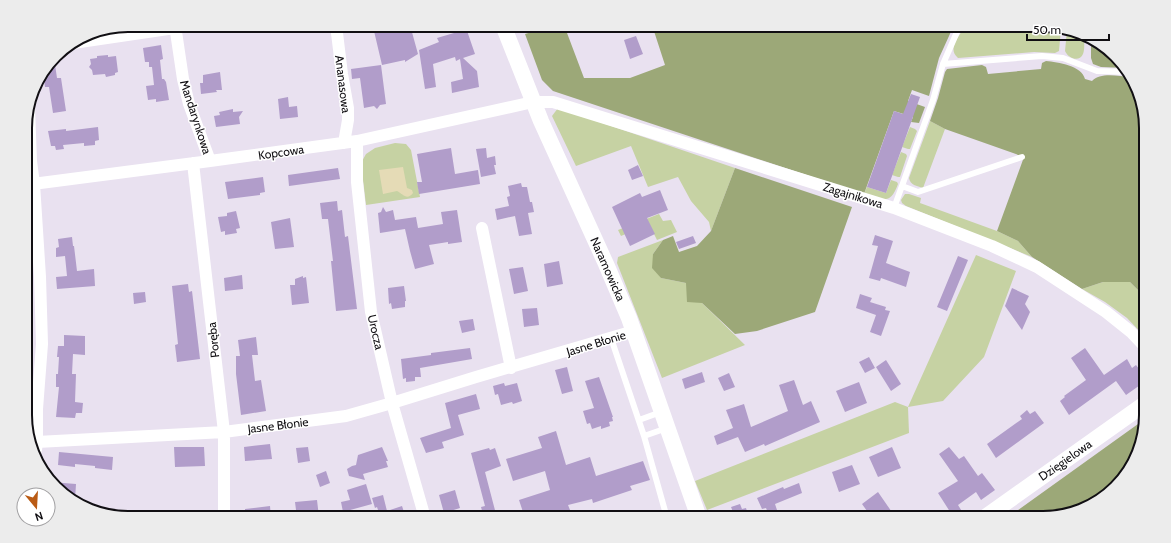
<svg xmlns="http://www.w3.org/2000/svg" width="1171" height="543" viewBox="0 0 1171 543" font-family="Cabin,sans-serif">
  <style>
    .green { fill: #c6d2a3 }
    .forest { fill: #9ca878 }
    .sand { fill: #e5dbb6 }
    .building { fill: #b19dca }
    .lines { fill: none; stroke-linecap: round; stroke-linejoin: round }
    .lane { stroke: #fff; stroke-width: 6 }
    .street { stroke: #fff; stroke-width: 12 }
    .secondary { stroke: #fff; stroke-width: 16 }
    .labels { text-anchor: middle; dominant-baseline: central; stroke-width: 3; stroke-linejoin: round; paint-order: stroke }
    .street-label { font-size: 12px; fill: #110f13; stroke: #fff }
    .rim { fill: none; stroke: #110f13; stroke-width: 2 }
  </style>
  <rect width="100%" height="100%" fill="#e9e1f0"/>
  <path class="green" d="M976,25h67l18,4 -2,22 -4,2 -21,-1 -76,6c-10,-8 -1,-19 4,-27l14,-1z
    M1067,30l17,4c0,6 1,15 -1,20 -4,9 -15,4 -18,-3z
    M558,108l177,60 -24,63 -2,-9 -18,-21 -13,-24 -30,10 -17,-41 -55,20 -24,-50z
    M930,121l15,8 -22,59c-6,-2 -13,-3 -14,-10z
    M910,127l5,2 2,2 -7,18h-2l-6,-2z
    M395,143l11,1 5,6 9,47 -54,8 -5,-42 5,-9 9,-6z
    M901,152l5,2 1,2 -7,21h-2l-6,-2z
    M891,180l6,2 1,2c-8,22 -15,15 -34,10l3,-7 19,6z
    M905,194h4l12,4 -1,5 77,28 21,10 14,16 -126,-51 -4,-3 -1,-3z
    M659,214l4,7 8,-1 6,12 -20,8 -8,-16 -28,12 -3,-6z
    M663,240l-10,14 8,24 25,5 16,20 43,42 -83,33 -45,-115 1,-6z
    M976,255l40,16 -32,86 -41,44 -35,6 1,26 -202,77 -12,-29 200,-79 13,5z
    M1103,282h27l16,16v40l-19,-20 -22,-16 -23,-13z"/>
  <path class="forest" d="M556,25h8l20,53h46l35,-13 -13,-40h302l-15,33 -10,38 -17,-6 -4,11 17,6 -6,16 -8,-1 2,-5 -19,-6 -30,83 -311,-103 -11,-11 -17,-46z
    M1091,41l34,24 1,3 -25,-1 -8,-3 -2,-6z
    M1046,61c12,1 36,5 39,18l7,2c8,-9 26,-5 38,-4l15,38 1,183 -16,-16h-27l-21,7 -50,-32 -14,-16 -21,-10 27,-74 -79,-28 -15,-8 8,-23 7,-26 2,-3 35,-4 4,2 2,7 53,-5 1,-6z
    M735,168l117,39 -37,105 -58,19 -22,3 -33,-31 -15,-1 -1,-19 -25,-5 -9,-10 1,-14 10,-14 10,-4 6,16 18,-6 14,-15z
    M1145,419l-7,36 -37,46 -51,17h-43z"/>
  <path class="sand" d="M403,167l4,21 5,2 1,3c-6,8 -10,1 -16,-2l-14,3 -4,-24z"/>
  <path class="building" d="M399,25h11l8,29 -13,8v-2l-23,5 -8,-34z
    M452,25h13l10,29 -12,4 14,13 2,16 -27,6 -1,-11 12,-3 -3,-20 -4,2 -1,-4 -22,7 3,23 -11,2 -6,-39 20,-8 -2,-4 17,-5z
    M636,36l7,18 -13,5 -6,-19z
    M161,45l2,14 -3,1 2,19h2l2,3 3,18 -13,2v-3l-8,1 -2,-14 8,-1 -2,-18h-3v-5h-4l-2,-14z
    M108,55v2l8,-1 2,16 -3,1v2l-9,2 -1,-3 -12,1 -1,-5 -3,-3 2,-3 -1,-5 7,-1v-2z
    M54,58l3,20h4l5,33 -13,2 -4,-26h-4l-2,-14z
    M381,65l5,39 -6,1 -3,4 -3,-3 -10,2 -4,-30 -8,1 -1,-10z
    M220,72l2,18h-6l1,2 -16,2 -1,-11h3v-8z
    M911,94l9,3 -34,96 -19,-6 27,-76 9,3z
    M288,97l1,10 8,-1 1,11 -18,2 -2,-20z
    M233,109v3l10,-1 -4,6 1,7 -24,3 -2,-11 6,-1 -1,-3z
    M98,127l1,13 -4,1v4l-11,1v-3l-21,2 1,4 -8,1 -1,-4h-4l-3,-15 18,-2v2z
    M451,148l4,26 23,-4 2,14 -61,10 -2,-12h5l-5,-28z
    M486,148l1,10 8,-2 1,9h-2l2,9 -15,3 -5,-28z
    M638,165l5,11 -11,4 -4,-10z
    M338,168l2,11 -51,7 -1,-11z
    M263,177l2,15 -5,1v2l-32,4 -3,-17z
    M521,183l1,4h5l3,15h2l2,10 -6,1 4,21 -13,2 -4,-20 -18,4 -2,-11 14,-3 -2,-9 3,-1 -2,-10z
    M660,190l8,20 -21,8 8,16 -25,12 -18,-39 28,-14 2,4z
    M337,201l1,10 4,-1 3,27 3,-1 9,73 -21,2 -5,-50h2l-5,-42h-6l-2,-16z
    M383,207l3,5 7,-2 2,10 21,-3 2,11 25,-4 -2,-12 16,-2 5,32 -14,2v-2l-19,3 5,19 -19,5 -5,-18 -5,-22 -25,4 -2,-20 3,-1z
    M236,211l4,17 -4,1 1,4 -12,2v-4l-4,1 -3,-15 9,-1v-3z
    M290,218l4,29 -19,2 -4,-27z
    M875,235l18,6 -7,22 24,9 -4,15 -25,-9 -1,3 -11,-3 9,-32 -6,-1z
    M693,236l3,7 -17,6 -3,-7z
    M72,237l1,9h1l3,25 17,-2 1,17 -38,3 -1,-12 11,-1 -2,-20 -9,1v-9l3,-1 -1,-8z
    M958,256l10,4 -21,51 -10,-4z
    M559,261l4,23 -16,3 -3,-23z
    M523,267l5,24 -14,3 -5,-25z
    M242,275l1,14 -18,2 -1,-13z
    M303,276v2l3,-1 3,26 -17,2 -2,-20h5v-6z
    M188,284l1,8 3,-1 8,68 -23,3 -2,-17 3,-1 -6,-58z
    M404,286l2,15h-1v6l-13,2 -1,-6 -2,1 -1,-16z
    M1012,288l17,8 -4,8 5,8 -8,18 -17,-24z
    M145,292l1,10 -12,2 -1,-11z
    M860,294l12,4 -2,4 16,5 -1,3 5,1 -9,25 -11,-4 6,-17 -20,-7z
    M537,308l2,17 -15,2 -2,-18z
    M473,319l2,11 -13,3 -3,-12z
    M64,335l21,1v19l-12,-1 -1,20h4l-1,28 8,1 -1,10h-6l-1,5 -19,-1 3,-30h-3v-13h2l1,-17h-2l1,-11h6z
    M256,337l2,18h-6l3,26 6,-1 5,31 -25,4 -5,-41v-18h4l-2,-16z
    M470,348l2,11 -52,9 1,9h-6v4l-9,1v-4l-3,1 -2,-20 30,-4v-2z
    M1085,348l19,27 23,-16 5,9 4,-3 7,9 -4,3 4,6 -17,12 -10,-14 -47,34 -9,-14 5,-4 -1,-1 22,-16 -15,-22z
    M869,357l6,11 -10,5 -6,-11z
    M886,360l15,24 -10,7 -15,-24z
    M567,367l6,24 -11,3 -7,-24z
    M702,372l3,10 -20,7 -3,-10z
    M729,373l6,14 -11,4 -6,-13z
    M599,377l14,40h-1l1,4 -4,1 1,4 -9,3v-3l-9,3 -2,-6 -3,1 -4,-13 11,-3 -9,-27z
    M794,380l9,25 8,-4 9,21 -55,24 -1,-2 -19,8 -7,-15 -21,8 -3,-9 19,-8 -7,-18 18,-6 7,23 37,-16 -9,-26z
    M859,382l8,21 -22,9 -9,-21z
    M504,383l1,3 12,-3 5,18 -9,3 -1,-2 -11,3 -3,-11 -3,1 -2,-9z
    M476,394l4,15 -22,6 6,20 -22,7 2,6 -18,5 -6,-15 31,-10 -6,-25z
    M1027,410l3,4 5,-3 9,12 -48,35 -9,-14 35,-25 -2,-3z
    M556,431l10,34 24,-8 6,19 47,-15 7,19 -20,6 2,4 -39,13 -1,-4 -24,6 4,10 -10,3h-6l-2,-8 -25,8h-4l-6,-18 31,-10 -5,-19 -32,10 -7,-22 36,-11 -4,-11z
    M270,444l2,15 -27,2 -1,-14z
    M174,447h30l1,19 -30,1z
    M308,447l2,14 -12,2 -2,-15z
    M382,447l6,14h-2l2,6 -25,7 2,6 -16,-4 -2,-7 5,-3 4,-1 2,-10z
    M892,447l9,21 -23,9 -9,-20z
    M949,447l10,12 5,-3 14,20 4,-3 13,17 -14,10 -5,-8 -18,13 5,8 -9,5 -16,-25 20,-12 -19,-27z
    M489,448l1,2 5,-2 6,18 -16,6 11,42 -12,4 -3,-11 4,-1 -14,-53z
    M59,452l54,5 -1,13 -17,-2v-2l-20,-2v3l-17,-2z
    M852,465l8,19 -21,8 -7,-20z
    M326,471l4,12 -10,4 -4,-12z
    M51,482l25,2 -1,16 -22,-17z
    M799,483l3,10 -27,11 3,9 -9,3 -3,-8 -4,1 -5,-11 26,-11 1,2z
    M366,484l6,20 -29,8 -2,-10 9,-2 -3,-10z
    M455,490l5,18 -16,5 -5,-18z
    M878,492l18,26h-24l-10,-14z
    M383,495l4,16 15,-5 4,12h-35v-2l8,-3 -2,-6 -2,1 -3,-10z
    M317,500l2,17 -22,1 -2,-16z
    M740,504l2,5 4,-1 3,10h-27v-2l11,-4 -2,-5z
    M270,506l1,12h-26v-9z"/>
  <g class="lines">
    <path class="lane" d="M943,64l99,-8 21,2 34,13 31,1
      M902,186l16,6 104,-35
      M894,208l39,-108 10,-36 17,-39
      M611,338l33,98 23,82
      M639,420l22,-8
      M644,436l23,-8"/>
    <path class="street" d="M175,25l8,54 6,25 21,57
      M336,25l6,49 6,34v12l-4,23
      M73,43l122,-18
      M29,108l2,53 3,23 6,93 2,67 -5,65v33l-1,8
      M357,141v41l14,130 21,91 33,115
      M193,163l31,269v86
      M25,185l185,-24 147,-20 176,-39h20l341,106 98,38 45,21 69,45 25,20 15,16
      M482,228l29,140
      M33,445l4,-3 187,-10 122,-16 46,-13 84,-26 158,-46"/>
    <path class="secondary" d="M503,25l38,96 65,143 23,54 70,200
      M984,518l162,-115"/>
  </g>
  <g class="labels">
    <g class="street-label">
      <text transform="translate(343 84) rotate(83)">Ananasowa</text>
      <text transform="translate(196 117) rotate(72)">Mandarynkowa</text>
      <text transform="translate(281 152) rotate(-8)">Kopcowa</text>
      <text transform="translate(853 195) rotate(17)">Zagajnikowa</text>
      <text transform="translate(608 269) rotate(66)">Naramowicka</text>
      <text transform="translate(376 332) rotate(77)">Urocza</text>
      <text transform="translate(213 340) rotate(-96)">Poręba</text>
      <text transform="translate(596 343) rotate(-17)">Jasne Błonie</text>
      <text transform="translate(278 425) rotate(-7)">Jasne Błonie</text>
      <text transform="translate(1065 460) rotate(-35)">Dzięgielowa</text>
    </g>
  </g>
  <path d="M0 0H1171V543H0ZM128 32H1043A96 96 0 0 1 1139 128V415A96 96 0 0 1 1043 511H128A96 96 0 0 1 32 415V128A96 96 0 0 1 128 32Z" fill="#ececec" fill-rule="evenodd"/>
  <path class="rim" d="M128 32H1043A96 96 0 0 1 1139 128V415A96 96 0 0 1 1043 511H128A96 96 0 0 1 32 415V128A96 96 0 0 1 128 32Z"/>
  <g transform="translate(36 507) rotate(162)"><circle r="19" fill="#ffffff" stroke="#a09fa1"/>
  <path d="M0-3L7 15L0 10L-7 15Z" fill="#ba5b14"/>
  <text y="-6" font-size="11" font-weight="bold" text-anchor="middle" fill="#110f13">N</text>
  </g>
  <path d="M1027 34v6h82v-6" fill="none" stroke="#110f13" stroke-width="2"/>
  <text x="1033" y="34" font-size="12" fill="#110f13" stroke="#ffffff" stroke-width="3" paint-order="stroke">50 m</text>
</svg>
